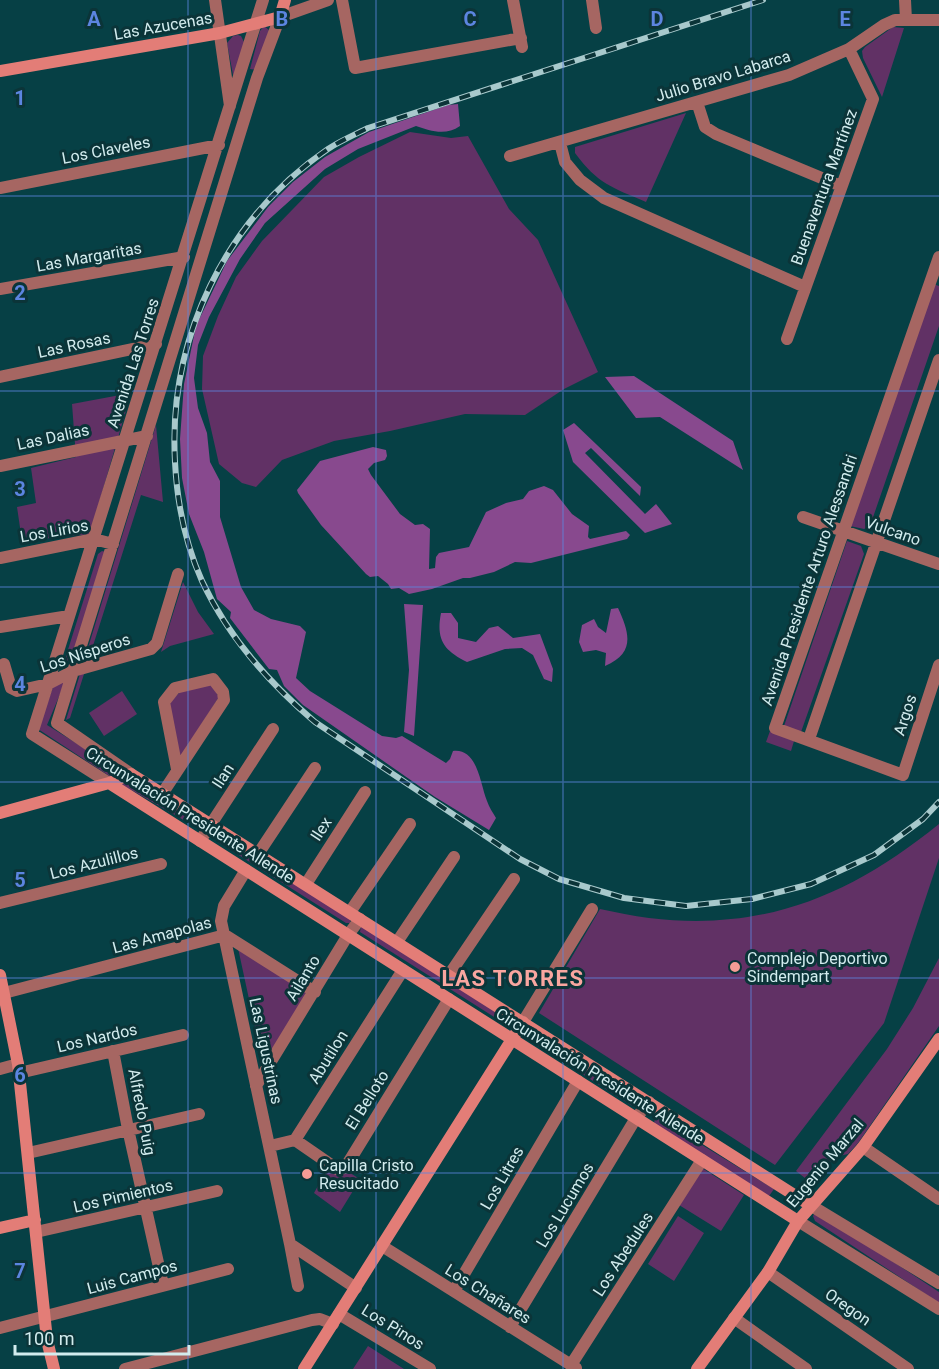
<svg xmlns="http://www.w3.org/2000/svg" width="939" height="1369" viewBox="0 0 939 1369" font-family="Roboto,sans-serif">
  <style>
    .green { fill: #613165 }
    .forest { fill: #88498e }
    .lines { fill: none; stroke-linecap: round; stroke-linejoin: round }
    .street { stroke: #a66662; stroke-width: 12 }
    .secondary { stroke: #e37d77; stroke-width: 12 }
    .rail-casing { stroke: #a8c9cc; stroke-width: 6 }
    .rail { stroke: #0b3438; stroke-width: 4; stroke-dasharray: 11; stroke-linecap: butt }
    .grid { fill: none; stroke: #5c85e0; stroke-width: 1.5; stroke-opacity: 0.55 }
    .poi-dot { fill: #f59c95; stroke: #0b3438; stroke-width: 2 }
    .labels { text-anchor: middle; dominant-baseline: central; stroke-width: 6; stroke-linejoin: round; paint-order: stroke }
    .street-label { font-size: 16px; fill: #d2ecee; stroke: #0b3438 }
    .poi-label { font-size: 16px; fill: #d2ecee; stroke: #0b3438; text-anchor: start }
    .district-label { font-size: 22px; font-weight: bold; letter-spacing: 1.5px; fill: #f9a6a0; stroke: #0b3438 }
    .grid-label { font-size: 20px; text-anchor: middle; font-weight: bold; fill: #5c85e0; stroke: #0b3438; stroke-width: 6; stroke-linejoin: round; paint-order: stroke }
  </style>
  <rect width="100%" height="100%" fill="#064045"/>
  <path class="green" d="M264,26l5,4 -12,40 -7,-1 10,-38z
    M893,27l11,1 -22,69 -19,-39 -1,-7 3,-4z
    M238,35l3,1 4,8 -11,36 -7,-37 6,-7z
    M686,113l-40,89c-35,-15 -48,-18 -71,-49v-6z
    M410,132l41,6 17,-2 41,73 29,31 60,132 -34,17 -39,26 -60,-1 -75,17 -56,10 -52,19 -26,27 -14,-4 -23,-19 -17,-75 1,-33 15,-40 18,-39 26,-36 62,-64 35,-20z
    M933,284l6,2v40l-69,200 -6,3 -14,-3z
    M131,393l-41,141 -68,7 -5,-34 19,-4 -5,-35 45,-11 -4,-53z
    M156,425l7,77 -22,-7 -71,223 -4,2z
    M847,541l14,5 3,8 -63,178 -17,-6z
    M102,551l4,1 -34,110 -5,-1 -1,-5 32,-102z
    M183,582l15,30 16,22 -44,12 -9,6z
    M66,680l-19,45 77,48 -13,4 -73,-48 16,-45z
    M211,684l8,13 -39,61 -12,-55 12,-11z
    M122,691l15,23 -33,22 -15,-23z
    M770,731l24,10 -3,10 -25,-9z
    M133,782l72,46 -4,2 -80,-46z
    M939,824v34l-55,165 -109,142 -236,-152 61,-104c16,3 33,7 49,9 116,14 202,-23 290,-94z
    M216,833l135,84 -1,6h-4l-131,-83 -1,-3z
    M361,926l153,97 -4,4 -150,-95z
    M238,948l67,41 1,7 -43,68z
    M939,958v68l-81,117 -10,11 -13,3 -25,25 -14,-11 91,-122 26,-41z
    M525,1028l112,72v6l-3,1 -113,-72z
    M655,1118h3l116,71 -5,7 -115,-72z
    M328,1168l19,3 19,12 -4,7 -6,-4 -16,26 -26,-19z
    M702,1168l42,27 -23,36 -42,-26z
    M815,1213h4l120,79v11l-124,-82 -2,-5z
    M678,1216l26,17 -30,48 -26,-17z
    M368,1346l36,23h-51z"/>
  <path class="forest" d="M458,104l2,22c-14,10 -30,5 -44,0l-58,23 -33,20 -60,54 -25,36 -31,58 -11,28 -4,33 4,30 9,25 3,29 10,19v36l21,70 13,23 17,9 29,7 6,6 -10,46 14,13 72,45 14,2 6,-2 44,27 4,-4 3,-8c25,-3 27,33 34,50 2,6 6,12 9,17l-7,12 -54,-33 -132,-92 -19,-19 -7,-16 -8,-1 -39,-51 1,-6 -14,-13 -13,-47 -15,-38 -7,-36 -2,-39 4,-55 12,-58 31,-65 41,-54 25,-25 32,-25 44,-25 79,-27z
    M634,376l99,65 10,29 -83,-53 -24,1 -31,-41z
    M574,423l67,64 -1,9 -49,-48 -6,5 60,61 11,-10 16,20 -27,9 -72,-71 -10,-32z
    M373,447l13,3 1,6 -2,4 -11,3 -6,6 3,6 29,39 15,11 8,-1 7,5 -1,40 6,-1 1,-11 3,-4 30,-6 17,-35 20,-9 17,-4 6,-8 15,-5 9,4 19,24 17,12 -1,11 2,2 36,-8 4,4 -3,4 -96,24 -16,-1 -21,10 -24,6h-7l-31,11 -23,5 -10,-6 -8,1 -3,-5 -10,-8 -8,1 -4,-3 -45,-49 -23,-32 -1,-3 23,-29z
    M404,604l19,1 -9,131 -10,-4 5,-62z
    M618,608c12,26 17,45 -13,58l1,-13 -10,-3 -13,2 -4,-10 3,-17 12,-6 4,8 8,6 5,-24z
    M441,613h10l7,10v15l18,4 13,-14 9,-2 15,12 27,-4 13,35 -1,13 -8,-3 -11,-24 -11,-7 -17,1 -38,13c-24,-12 -31,-23 -26,-49z"/>
  <g class="lines">
    <path class="street" d="M215,0l15,106
      M342,0l13,68 166,-30
      M513,0l9,47
      M592,0l4,28
      M905,0l1,20
      M697,102l8,25 11,7 125,52
      M560,143l5,19 15,18 24,18 201,89
      M510,156l279,-81 60,-26 35,-24 11,-5h44
      M0,188l219,-43
      M939,257l-164,471 128,47 36,-110
      M0,289l184,-32
      M787,339l86,-240 -24,-50
      M0,377l156,-33
      M0,466l147,-30
      M803,517l136,47
      M0,558l94,-19 19,5
      M0,627l69,-11
      M4,664l7,24 6,3 31,-7 25,-13 78,-22 6,-6 21,-69
      M809,739l130,-379
      M131,774l-74,-51 200,-645 23,-61 48,-17
      M109,783l-77,-49 231,-734
      M162,794l62,-94 -1,-8 -10,-13 -38,9 -11,14 13,67
      M200,841l73,-112
      M258,854l57,-86
      M246,870l-22,36 -3,15 69,323 66,44
      M306,884l59,-92
      M0,903l161,-39
      M350,912l60,-88
      M397,942l57,-85
      M449,975l65,-96
      M4,993l221,-58 90,57
      M523,1022l69,-113
      M113,1051l15,78 35,156
      M0,1069l18,-5
      M19,1073l164,-38
      M256,1086l92,-151 12,-16
      M295,1140l42,29 8,-1 104,-169
      M270,1146l25,-6 108,-170
      M863,1147l76,52
      M28,1153l171,-39
      M810,1205l129,78
      M798,1221l141,88
      M36,1232l181,-41
      M290,1244l8,42
      M382,1246l194,122
      M768,1272l140,97
      M454,1291l124,-210
      M339,1314l91,55
      M734,1318l72,51
      M510,1327l126,-209 13,-16
      M0,1328l228,-59
      M571,1365l131,-205
      M125,1369l187,-49 8,-1 13,5"/>
    <path class="secondary" d="M0,71l220,-38 60,-16 5,-17
      M109,783l689,438
      M0,813l109,-30 22,-9 679,431
      M0,975l18,89 29,276 7,29
      M0,1228l35,-8
      M304,1369l219,-347
      M697,1369l71,-97 30,-51 65,-74 76,-108"/>
    <defs>
      <path id="rail" d="M763,0l-395,128c-14,7 -28,13 -40,21 -103,70 -160,190 -153,313 2,40 10,81 27,119 26,56 66,101 113,141l205,137 39,20 65,19 62,8 66,-7 59,-15 63,-29 49,-36 16,-17"/>
    </defs>
    <use href="#rail" class="rail-casing"/>
    <use href="#rail" class="rail"/>
  </g>
  <path class="grid" d="M188,0v1369M376,0v1369M563,0v1369M751,0v1369M0,196h939M0,391h939M0,587h939M0,782h939M0,978h939M0,1173h939"/>
  <g class="poi-dot">
    <circle cx="735" cy="967" r="6"/>
    <circle cx="307" cy="1174" r="6"/>
  </g>
  <g class="labels">
    <g class="street-label">
      <text transform="translate(163 26) rotate(-10)">Las Azucenas</text>
      <text transform="translate(723 76) rotate(-17)">Julio Bravo Labarca</text>
      <text transform="translate(106 150) rotate(-11)">Los Claveles</text>
      <text transform="translate(824 187) rotate(-70)">Buenaventura Martínez</text>
      <text transform="translate(89 257) rotate(-10)">Las Margaritas</text>
      <text transform="translate(74 345) rotate(-12)">Las Rosas</text>
      <text transform="translate(133 363) rotate(-72)">Avenida Las Torres</text>
      <text transform="translate(53 437) rotate(-12)">Las Dalias</text>
      <text transform="translate(54 531) rotate(-10)">Los Lirios</text>
      <text transform="translate(893 531) rotate(19)">Vulcano</text>
      <text transform="translate(809 580) rotate(-71)">Avenida Presidente Arturo Alessandri</text>
      <text transform="translate(85 653) rotate(-18)">Los Nísperos</text>
      <text transform="translate(905 715) rotate(-72)">Argos</text>
      <text transform="translate(223 776) rotate(-57)">Ilan</text>
      <text transform="translate(190 815) rotate(32)">Circunvalación Presidente Allende</text>
      <text transform="translate(321 829) rotate(-57)">Ilex</text>
      <text transform="translate(94 863) rotate(-14)">Los Azulillos</text>
      <text transform="translate(162 935) rotate(-15)">Las Amapolas</text>
      <text transform="translate(303 978) rotate(-59)">Ailanto</text>
      <text transform="translate(97 1038) rotate(-13)">Los Nardos</text>
      <text transform="translate(266 1051) rotate(78)">Las Ligustrinas</text>
      <text transform="translate(328 1057) rotate(-58)">Abutilon</text>
      <text transform="translate(600 1076) rotate(32)">Circunvalación Presidente Allende</text>
      <text transform="translate(367 1100) rotate(-58)">El Belloto</text>
      <text transform="translate(142 1112) rotate(79)">Alfredo Puig</text>
      <text transform="translate(825 1163) rotate(-50)">Eugenio Marzal</text>
      <text transform="translate(502 1178) rotate(-60)">Los Litres</text>
      <text transform="translate(123 1196) rotate(-13)">Los Pimientos</text>
      <text transform="translate(565 1205) rotate(-59)">Los Lucumos</text>
      <text transform="translate(623 1254) rotate(-57)">Los Abedules</text>
      <text transform="translate(132 1277) rotate(-15)">Luis Campos</text>
      <text transform="translate(488 1294) rotate(32)">Los Chañares</text>
      <text transform="translate(848 1307) rotate(35)">Oregon</text>
      <text transform="translate(393 1327) rotate(32)">Los Pinos</text>
    </g>
    <g class="poi-label">
      <text x="747" y="958">Complejo Deportivo<tspan x="747" dy="18">Sindempart</tspan></text>
      <text x="319" y="1165">Capilla Cristo<tspan x="319" dy="18">Resucitado</tspan></text>
    </g>
    <g class="district-label">
      <text x="513" y="978">LAS TORRES</text>
    </g>
  </g>
  <g class="grid-label">
    <text x="94" y="26">A</text>
    <text x="282" y="26">B</text>
    <text x="470" y="26">C</text>
    <text x="657" y="26">D</text>
    <text x="845" y="26">E</text>
    <text x="20" y="105">1</text>
    <text x="20" y="300">2</text>
    <text x="20" y="496">3</text>
    <text x="20" y="691">4</text>
    <text x="20" y="887">5</text>
    <text x="20" y="1082">6</text>
    <text x="20" y="1278">7</text>
  </g>
  <path d="M15 1345v9h174v-9" fill="none" stroke="#d2ecee" stroke-width="3"/>
  <text x="24" y="1345" font-size="18" fill="#d2ecee" stroke="#0b3438" stroke-width="4.5" paint-order="stroke">100 m</text>
</svg>
